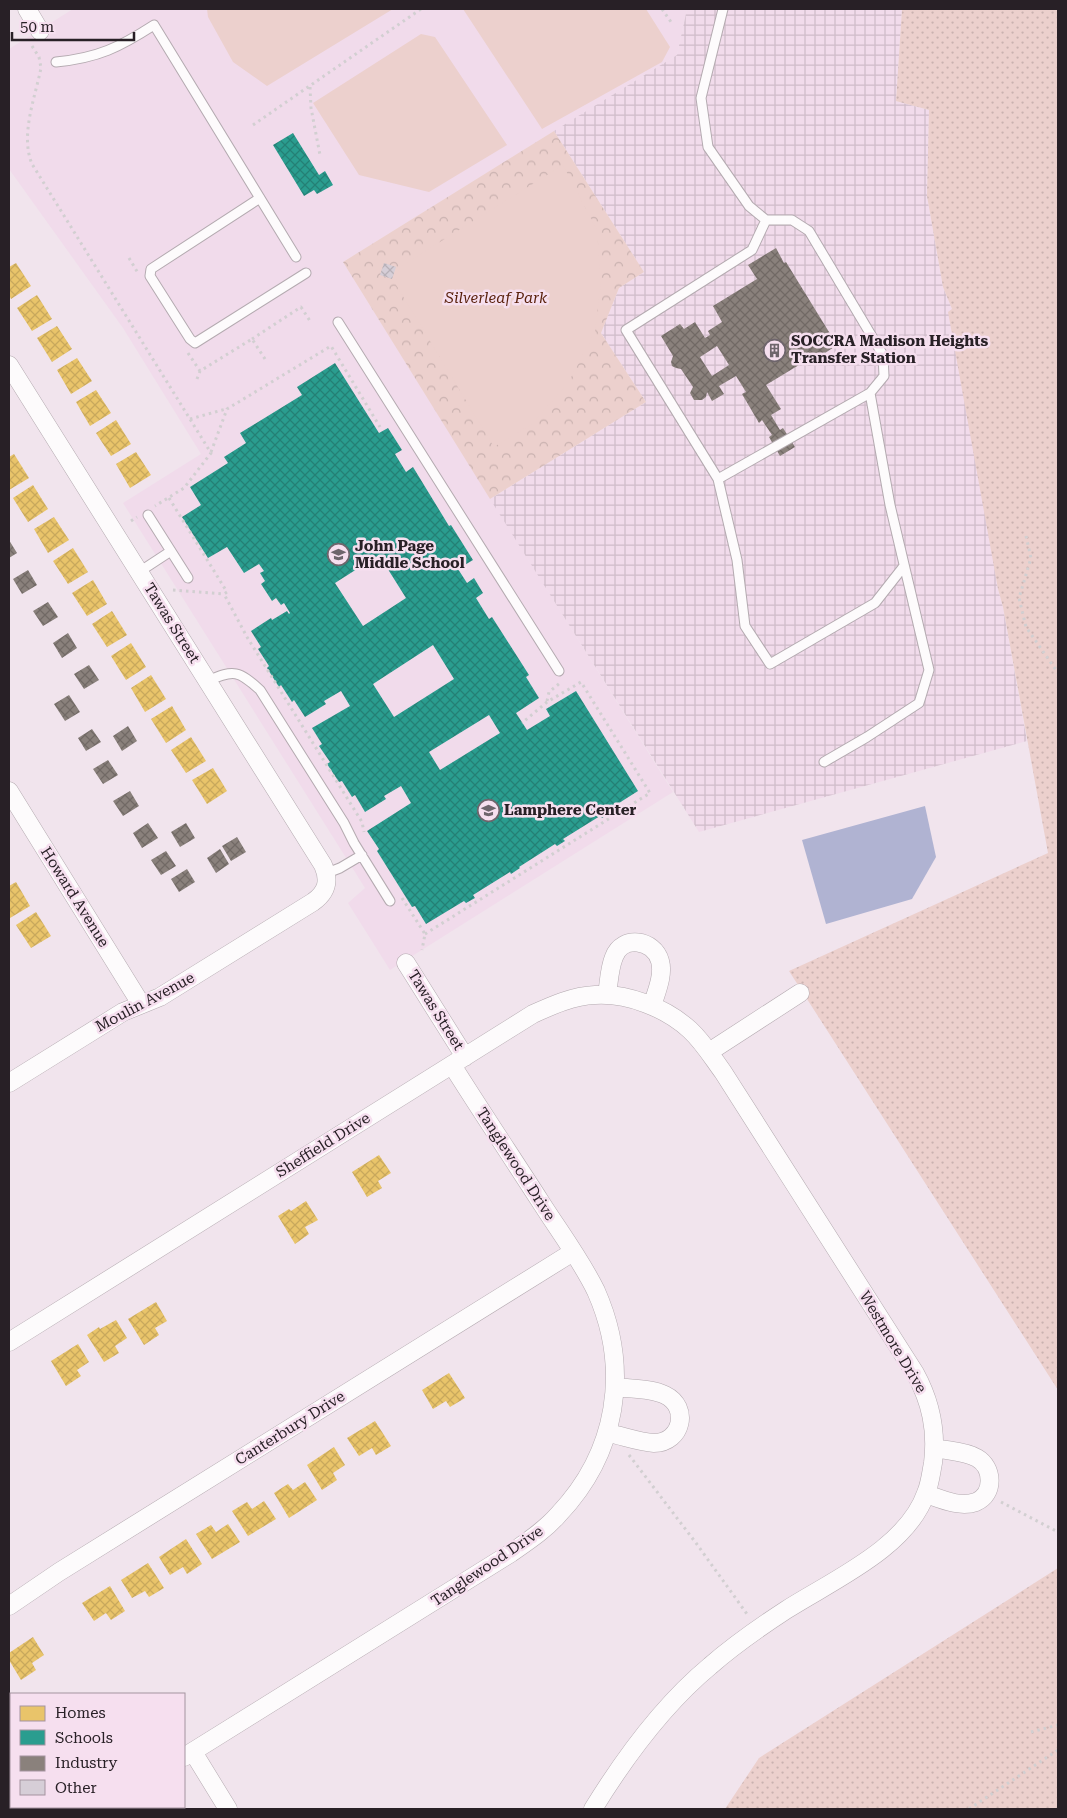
<svg xmlns="http://www.w3.org/2000/svg" width="1067" height="1818" viewBox="0 0 1067 1818" font-family="'Roboto Serif',serif">
  <style>
    .built { fill: #f1dbeb }
    .industrial { fill: url(#industrial-grid) }
    .grass { fill: url(#grass-dots) }
    .park { fill: url(#park-crowns) }
    .garden { fill: #ecd0cd }
    .water { fill: #b0b3d2 }
    .homes { fill: url(#homes-cross-hatch) }
    .schools { fill: url(#schools-cross-hatch); fill-rule: evenodd }
    .industry { fill: url(#industry-cross-hatch); fill-rule: evenodd }
    .building { fill: url(#building-cross-hatch) }
    .lines { fill: none; stroke-linecap: round; stroke-linejoin: round }
    .lane-casing { stroke: #b4aab0; stroke-width: 11 }
    .street-casing { stroke: #b4aab0; stroke-width: 19 }
    .path { stroke: #d2cfd1; stroke-width: 3; stroke-dasharray: 2.5 4; stroke-linecap: butt }
    .lane { stroke: #fdfbfc; stroke-width: 9 }
    .street { stroke: #fdfbfc; stroke-width: 18 }
    .labels { text-anchor: middle; dominant-baseline: central; stroke-width: 5; stroke-linejoin: round; paint-order: stroke }
    .park-label { font-size: 15px; font-style: italic; fill: #581f0a; stroke: #f6dfef }
    .poi-label { font-size: 15px; font-weight: bold; fill: #282026; stroke: #f6dfef; text-anchor: start }
    .street-label { font-size: 15px; fill: #282026; stroke: #f6dfef }
  </style>
  <defs>
    <pattern id="industrial-grid" width="8" height="8" patternUnits="userSpaceOnUse" patternTransform="scale(1.25)"><rect width="8" height="8" fill="#f1dbeb"/><path d="M0 4h8M4 0v8" fill="none" stroke="#cfbcc9"/></pattern>
    <pattern id="grass-dots" width="8" height="8" patternUnits="userSpaceOnUse" patternTransform="scale(1.25)"><rect width="8" height="8" fill="#ecd0cd"/><path d="M2 2h.1M6 6h.1" fill="none" stroke="#cab2b0" stroke-width="1.8" stroke-linecap="round"/></pattern>
    <pattern id="park-crowns" width="20" height="18" patternUnits="userSpaceOnUse" patternTransform="scale(1.25)"><rect width="20" height="18" fill="#ecd0cd"/><path d="M2 6a3 3 0 1 1 6 0M12 15a3 3 0 1 1 6 0" fill="none" stroke="#cab2b0"/></pattern>
    <pattern id="homes-cross-hatch" width="8" height="8" patternUnits="userSpaceOnUse" patternTransform="scale(1.25)"><rect width="8" height="8" fill="#e9c46a"/><path d="M0 0l8 8M0 8l8-8" fill="none" stroke="#c8a85c"/></pattern>
    <pattern id="schools-cross-hatch" width="8" height="8" patternUnits="userSpaceOnUse" patternTransform="scale(1.25)"><rect width="8" height="8" fill="#2a9d8f"/><path d="M0 0l8 8M0 8l8-8" fill="none" stroke="#248075"/></pattern>
    <pattern id="industry-cross-hatch" width="8" height="8" patternUnits="userSpaceOnUse" patternTransform="scale(1.25)"><rect width="8" height="8" fill="#8a817c"/><path d="M0 0l8 8M0 8l8-8" fill="none" stroke="#716965"/></pattern>
    <pattern id="building-cross-hatch" width="8" height="8" patternUnits="userSpaceOnUse" patternTransform="scale(1.25)"><rect width="8" height="8" fill="#d6ced7"/><path d="M0 0l8 8M0 8l8-8" fill="none" stroke="#b8b1b8"/></pattern>
  </defs>
  <rect width="100%" height="100%" fill="#f1e4ed"/>
  <path class="built" d="M73,9h614l-10,46 -334,207 330,530 -283,178 -42,-67 17,-15 -242,-385 78,-49 -78,-126 -114,-159v-120z"/>
  <path class="industrial" d="M687,9h215l-6,92 33,9 -2,86 16,91 9,22 46,280 5,18 24,134 -328,91 -209,-333 156,-97 -45,-69 18,-45 25,-16 -90,-141 123,-76z"/>
  <path class="grass" d="M902,9h156v1381l-269,-419 259,-118 -45,-246 -5,-18 -50,-277 4,-3 -9,-22 -16,-91 2,-86 -33,-9z
    M1058,1568v241h-333l34,-51z"/>
  <path class="park" d="M554,131l90,141 -25,16 -18,45 45,69 -156,97 -147,-237z"/>
  <path class="garden" d="M207,9h186l-126,77 -34,-24 -25,-45z
    M463,9h183l24,38 -8,15 -120,67z
    M421,34l14,3 72,108 -78,47 -70,-17 -46,-72z
    M563,165l34,65 4,52 -6,50 -27,51 -36,41 -38,23 -99,-164 5,-16z"/>
  <path class="water" d="M925,806l11,51 -24,42 -86,25 -24,-84z"/>
  <path class="homes" d="M16,263l15,23 -20,13 -2,-4v-28z
    M37,295l15,24 -20,12 -15,-23z
    M57,326l15,23 -20,13 -15,-24z
    M77,358l15,23 -21,13 -14,-24z
    M96,390l15,23 -21,13 -14,-24z
    M116,420l15,24 -20,12 -15,-23z
    M136,452l15,23 -21,13 -14,-24z
    M14,454l15,24 -20,12v-33z
    M33,485l15,24 -20,13 -15,-24z
    M54,517l15,23 -21,13 -14,-24z
    M73,548l15,24 -20,12 -15,-23z
    M93,580l14,24 -20,12 -15,-23z
    M112,611l15,24 -20,12 -15,-23z
    M131,643l15,24 -20,13 -15,-24z
    M151,675l15,24 -21,13 -14,-24z
    M172,706l14,24 -20,13 -15,-24z
    M191,737l15,24 -20,12 -15,-23z
    M213,768l14,23 -20,13 -15,-24z
    M16,882l14,24 -20,12 -1,-32z
    M36,912l15,24 -20,12 -15,-23z
    M379,1155l12,18 -13,8 4,7 -15,9 -15,-25z
    M306,1201l12,19 -13,7 4,7 -14,10 -17,-28 11,-7 2,2z
    M156,1302l11,19 -12,7 4,7 -15,10 -16,-26z
    M116,1320l11,18 -12,8 4,7 -15,9 -17,-27 12,-8 1,2z
    M78,1344l11,18 -12,8 4,6 -15,10 -15,-25z
    M449,1373l16,25 -15,9 -4,-6 -13,8 -11,-19z
    M375,1421l16,25 -15,9 -4,-7 -13,8 -12,-18z
    M334,1447l11,18 -12,8 4,7 -15,10 -15,-25z
    M305,1482l12,18 -28,18 -15,-25 14,-9 5,6z
    M264,1501l12,18 -28,17 -16,-25 15,-9 5,7z
    M228,1524l12,18 -28,17 -16,-25 15,-9 5,7z
    M186,1539l16,25 -15,10 -4,-7 -13,8 -11,-18z
    M148,1563l16,25 -15,9 -4,-6 -13,7 -11,-18z
    M110,1586l15,25 -14,9 -5,-7 -12,8 -12,-18z
    M33,1637l11,18 -12,8 4,7 -15,10 -12,-20v-7z"/>
  <path class="schools" d="M293,133l26,42 6,-4 8,14 -16,9 -3,-4 -10,6 -31,-51z
    M335,363l44,70 9,-5 14,22 -7,4 11,18 7,-5 36,59 2,-1 22,35 -15,9 9,14 7,-5 9,15 -7,5 13,21 3,-2 37,58 -3,2 13,21 -23,15 11,17 23,-14 -4,-7 30,-18 62,100 -30,19 2,3 -8,5 -2,-2 -37,23 2,2 -8,5 -2,-2 -36,23 1,1 -9,6 -1,-2 -37,23 2,3 -9,5 -2,-2 -38,23 -11,-18 -3,1 -35,-56 2,-2 -12,-18 44,-28 -10,-17 -17,10 2,3 -21,13 -10,-17 -3,2 -10,-16 -3,1 -12,-18 3,-2 -11,-16 3,-2 -10,-16 38,-22 -9,-15 -17,10 2,3 -21,13 -11,-17 -2,2 -11,-17 -2,2 -12,-19 2,-2 -11,-17 3,-2 -10,-16 20,-13 1,2 15,-9 2,3 1,-1 -6,-10 -3,2 -5,-7 -4,3 -11,-17 4,-3 -5,-8 4,-2 -5,-7 -15,9 -17,-26 -19,11 -26,-41 19,-12 -11,-18 38,-24 -4,-6 22,-14 -6,-10 62,-38 -5,-8zM379,555l27,43 -43,28 -28,-43zM433,645l21,34 -60,38 -21,-33zM489,715l11,18 -60,37 -11,-18z"/>
  <path class="industry" d="M776,248l8,15 2,-1 51,83 -18,12 -2,-3 -51,31 15,24 -10,6 9,15 3,-2 12,19 -15,9 -11,-19 3,-2 -10,-15 -3,3 -17,-29 4,-2 -10,-16 -17,10 5,8 -12,7 -5,-9 -1,5 -4,3h-8l-4,-7 3,-6 -12,-18 -5,-1 -4,-2 -1,-4 2,-6 -12,-20 19,-12 4,5 11,-7 10,16 5,-3 -2,-4 14,-9 -9,-16 44,-27 -9,-14zM717,346l12,19 -17,11 -12,-19z
    M9,540l8,13 -8,5z
    M28,570l9,15 -15,9 -9,-15z
    M48,602l10,15 -15,9 -10,-15z
    M68,633l9,15 -15,10 -9,-15z
    M89,665l10,15 -15,9 -10,-15z
    M69,695l11,17 -15,9 -11,-17z
    M128,726l9,15 -15,10 -9,-15z
    M92,729l9,13 -15,9 -8,-13z
    M108,760l10,15 -15,9 -10,-15z
    M130,791l9,15 -16,10 -10,-15z
    M148,823l10,15 -16,10 -9,-15z
    M186,823l9,15 -15,9 -9,-15z
    M237,837l9,15 -15,9 -9,-15z
    M220,849l9,15 -13,9 -9,-15z
    M166,851l10,15 -15,9 -10,-15z
    M187,869l8,13 -16,10 -8,-13z"/>
  <path class="building" d="M384,263l12,4 -4,12 -12,-4z"/>
  <g class="lines">
    <defs>
      <path id="lane" d="M723,9l-22,89 7,49 41,59 17,14h26l17,11 74,124 1,21 -14,17 -152,86 -92,-149 126,-80 14,-30
        M56,62c42,-4 64,-15 98,-37l142,232
        M260,198l-109,71 -1,7 40,63 5,4 111,-70
        M338,322l221,349
        M718,479l19,81 8,66 25,38 105,-61 29,-37
        M148,515l40,63
        M139,572l32,-21
        M208,681c26,-12 31,-10 52,9l84,133 10,20 36,58
        M824,762l43,-25 52,-34 10,-33 -39,-165 -20,-112
        M327,873l13,-5 22,-13"/>
      <path id="street" d="M27,9l13,22
        M9,365l314,500c7,16 4,27 -10,37l-153,95 -37,15 -114,71
        M9,791l132,213
        M406,963l59,94
        M607,995c2,-12 2,-26 7,-38 8,-22 40,-18 46,4 4,14 -4,32 -8,45
        M709,1052l91,-59
        M9,1342l524,-328c20,-9 40,-18 62,-19 33,-2 71,13 95,35 13,12 22,27 33,42l192,301c16,29 22,57 18,90 -2,10 -3,21 -7,30 -19,55 -93,87 -140,117 -26,17 -52,35 -76,56 -47,39 -85,91 -117,143
        M608,1433c15,3 31,9 46,10 28,0 36,-36 11,-48 -14,-7 -35,-6 -50,-8
        M926,1494c15,5 34,14 50,8 19,-8 17,-35 1,-44 -12,-7 -29,-7 -42,-10
        M9,1606l50,-34 514,-320
        M193,1752l35,57
        M184,1757l327,-204c17,-12 34,-23 47,-38 59,-62 73,-145 38,-224 -15,-31 -37,-60 -56,-90 -29,-45 -59,-90 -88,-136
        M105,1809l4,-2"/>
    </defs>
    <use href="#lane" class="lane-casing"/>
    <use href="#street" class="street-casing"/>
    <path class="path" d="M662,9l9,13
      M32,46l7,11 2,11c-6,30 -21,67 -9,96l179,289 -27,35 -29,18
      M310,87l1,21 9,47
      M253,125l168,-116
      M129,258l9,15
      M252,339l49,-32 9,14
      M188,353l12,18
      M197,379l3,-8 52,-32 13,20
      M190,419l36,-10
      M211,452l16,-43 104,-63 49,81
      M169,498l58,94 -3,2 23,43 115,185 2,10
      M131,521l6,-4
      M1026,536l5,22 -12,40 7,29 32,46
      M173,590l51,4
      M547,701l2,-9 11,-9
      M402,898l23,36 -3,16
      M425,934l225,-141 -69,-111 -34,20 -25,21
      M629,1455l67,88 51,71
      M1001,1502l57,30
      M1031,1732l27,-7
      M969,1809l89,-59"/>
    <use href="#lane" class="lane"/>
    <use href="#street" class="street"/>
  </g>
  <defs>
    <symbol id="building-ring" viewBox="-11 -11 22 22"><circle r="9.5" fill="#f6dfef" stroke="#6e656c" stroke-width="1.5"/><path d="M-4-6H4V6H1V3H-1V6H-4ZM-2.5-4.3h1.7v1.8h-1.7ZM.8-4.3h1.7v1.8H.8ZM-2.5-1h1.7V.8h-1.7ZM.8-1h1.7V.8H.8Z" fill="#6e656c"/></symbol>
    <symbol id="school-ring" viewBox="-11 -11 22 22"><circle r="9.5" fill="#f6dfef" stroke="#6e656c" stroke-width="1.5"/><path d="M0-5L7-2L0 1L-7-2ZM-4 1L0 2.5L4 1V4Q0 6-4 4Z" fill="#6e656c"/></symbol>
  </defs>
  <g fill-rule="evenodd">
    <use href="#building-ring" x="762" y="338" width="25" height="25"/>
    <use href="#school-ring" x="326" y="542" width="25" height="25"/>
    <use href="#school-ring" x="476" y="798" width="25" height="25"/>
  </g>
  <g class="labels">
    <g class="park-label">
      <text x="496" y="298">Silverleaf Park</text>
    </g>
    <g class="poi-label">
      <text x="791" y="341">SOCCRA Madison Heights<tspan x="791" dy="17">Transfer Station</tspan></text>
      <text x="355" y="546">John Page<tspan x="355" dy="17">Middle School</tspan></text>
      <text x="504" y="810">Lamphere Center</text>
    </g>
    <g class="street-label">
      <text transform="translate(172 623) rotate(58)">Tawas Street</text>
      <text transform="translate(75 897) rotate(58)">Howard Avenue</text>
      <text transform="translate(145 1002) rotate(-28)">Moulin Avenue</text>
      <text transform="translate(436 1010) rotate(58)">Tawas Street</text>
      <text transform="translate(323 1145) rotate(-32)">Sheffield Drive</text>
      <text transform="translate(516 1164) rotate(57)">Tanglewood Drive</text>
      <text transform="translate(893 1342) rotate(59)">Westmore Drive</text>
      <text transform="translate(290 1428) rotate(-32)">Canterbury Drive</text>
      <text transform="translate(487 1566) rotate(-34)">Tanglewood Drive</text>
    </g>
  </g>
  <rect width="1067" height="1818" fill="none" stroke="#282026" stroke-width="20"/>
  <rect x="10" y="1693" width="175" height="115" fill="#f6dfef" stroke="#a4939f"/>
  <rect x="20" y="1706" width="25" height="15" fill="#e9c46a" stroke="#a4939f"/>
  <text x="55" y="1718" font-size="15" fill="#282026">Homes</text>
  <rect x="20" y="1730" width="25" height="15" fill="#2a9d8f" stroke="#a4939f"/>
  <text x="55" y="1743" font-size="15" fill="#282026">Schools</text>
  <rect x="20" y="1756" width="25" height="15" fill="#8a817c" stroke="#a4939f"/>
  <text x="55" y="1768" font-size="15" fill="#282026">Industry</text>
  <rect x="20" y="1780" width="25" height="15" fill="#d6ced7" stroke="#a4939f"/>
  <text x="55" y="1793" font-size="15" fill="#282026">Other</text>
  <path d="M12 32v8h122v-8" fill="none" stroke="#282026" stroke-width="2.5"/>
  <text x="20" y="32" font-size="15" fill="#282026" stroke="#f6dfef" stroke-width="4" paint-order="stroke">50 m</text>
</svg>
